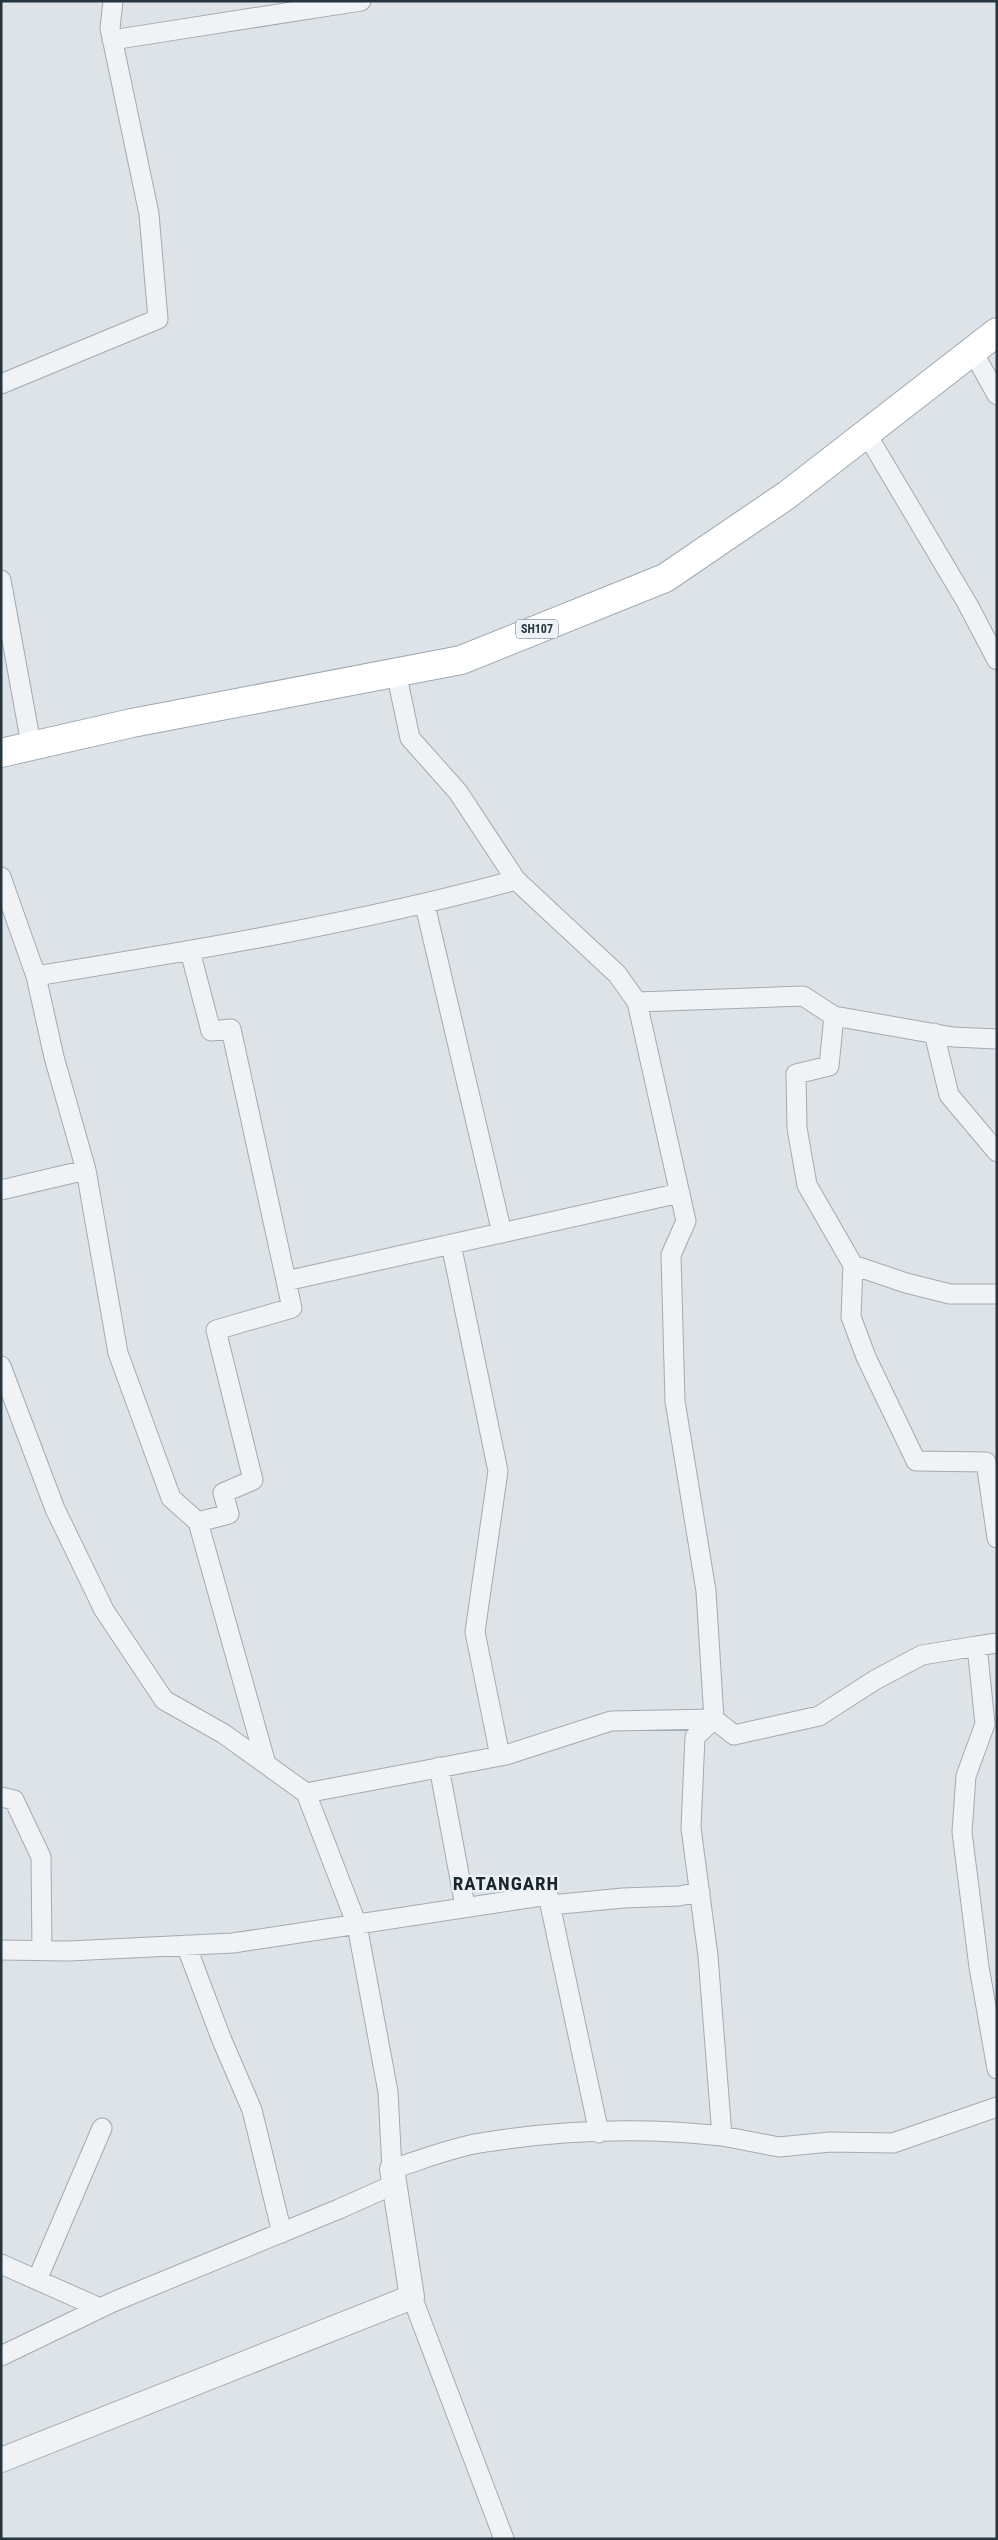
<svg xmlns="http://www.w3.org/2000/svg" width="998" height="2540" viewBox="0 0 998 2540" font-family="'Roboto Condensed',sans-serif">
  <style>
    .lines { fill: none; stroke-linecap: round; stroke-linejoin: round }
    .minor-casing { stroke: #a2abb1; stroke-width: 21 }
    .tertiary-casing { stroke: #a2abb1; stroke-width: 26 }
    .primary-casing { stroke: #9caab3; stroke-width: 30 }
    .minor { stroke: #f0f3f6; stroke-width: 19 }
    .tertiary { stroke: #f0f3f6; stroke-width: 24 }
    .primary { stroke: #fff; stroke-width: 28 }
    .labels { text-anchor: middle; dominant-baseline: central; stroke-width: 4.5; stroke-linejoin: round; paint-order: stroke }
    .shield { fill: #ecf2f5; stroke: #616d75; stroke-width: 1 }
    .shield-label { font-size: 12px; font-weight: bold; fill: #26343e }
    .district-label { font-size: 19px; font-weight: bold; letter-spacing: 1px; fill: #19252f; stroke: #ecf2f5 }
  </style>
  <rect width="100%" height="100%" fill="#dde3e7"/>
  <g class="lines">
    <defs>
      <path id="minor" d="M112,40l249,-39
        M972,350l25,45
        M1,384l157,-65 -9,-105 -39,-186 3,-27
        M866,433l101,170 30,57
        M1,580l30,164
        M396,672l14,66 48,54 58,88 101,94 20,28 166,-6 31,20 119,21 44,2
        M1,877l35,99 18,81 32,113 -85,20
        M425,905l77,328
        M190,951l21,80 20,-2 61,279 -76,22 37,150 -30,13 6,21 -31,8
        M36,976c162,-26 322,-53 480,-96
        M637,1002l49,219 -15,34 4,146 31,190 8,128 -19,18 -4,91 17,128 14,180 57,11 51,-5 63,1 104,-36
        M834,1016l-5,50 -33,8 1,54 10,57 46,80 -2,52 15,40 50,104 70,1 11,76
        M934,1033l15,62 48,57
        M86,1170l32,183 53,145 27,24 68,242
        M451,1244l47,227 -23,161 25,124
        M853,1265l53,18 44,11h47
        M286,1281l394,-88
        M1,1366l54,143 49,101 60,90 60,34 82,59
        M997,1643l-20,3 8,78 -19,52 -4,56 17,135 18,102
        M439,1767l26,139
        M1,1797l13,3 27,57 1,94
        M551,1905l72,-7 56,-2 21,-4
        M186,1945l35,93 31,72 30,123
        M1,1950l68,1 164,-8 315,-48 51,238
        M722,2136c-80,-9 -163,-6 -242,7 -30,5 -59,17 -88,26l-4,-77 -31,-167 -51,-132 200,-38 105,-34 103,-2 20,16 85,-19 56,-36 47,-25 55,-9
        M1,2264l99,44
        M37,2280l65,-152
        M412,2297l92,242
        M1,2356l112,-54 226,-93 56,-25"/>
      <path id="tertiary" d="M1,2460l411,-163 -20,-128"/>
      <path id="primary" d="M1,753l131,-30 329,-63 204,-82 122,-83 210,-163"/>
    </defs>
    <use href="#minor" class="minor-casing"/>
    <use href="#tertiary" class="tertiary-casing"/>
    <use href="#primary" class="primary-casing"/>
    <use href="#minor" class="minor"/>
    <use href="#tertiary" class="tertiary"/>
    <use href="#primary" class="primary"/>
  </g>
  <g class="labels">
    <rect class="shield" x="516" y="619.5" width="42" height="19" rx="4"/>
    <g class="shield-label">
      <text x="537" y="629">SH107</text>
    </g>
    <g class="district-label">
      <text x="506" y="1883">RATANGARH</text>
    </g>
  </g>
  <rect width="998" height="2540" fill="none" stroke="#26343e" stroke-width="5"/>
</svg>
